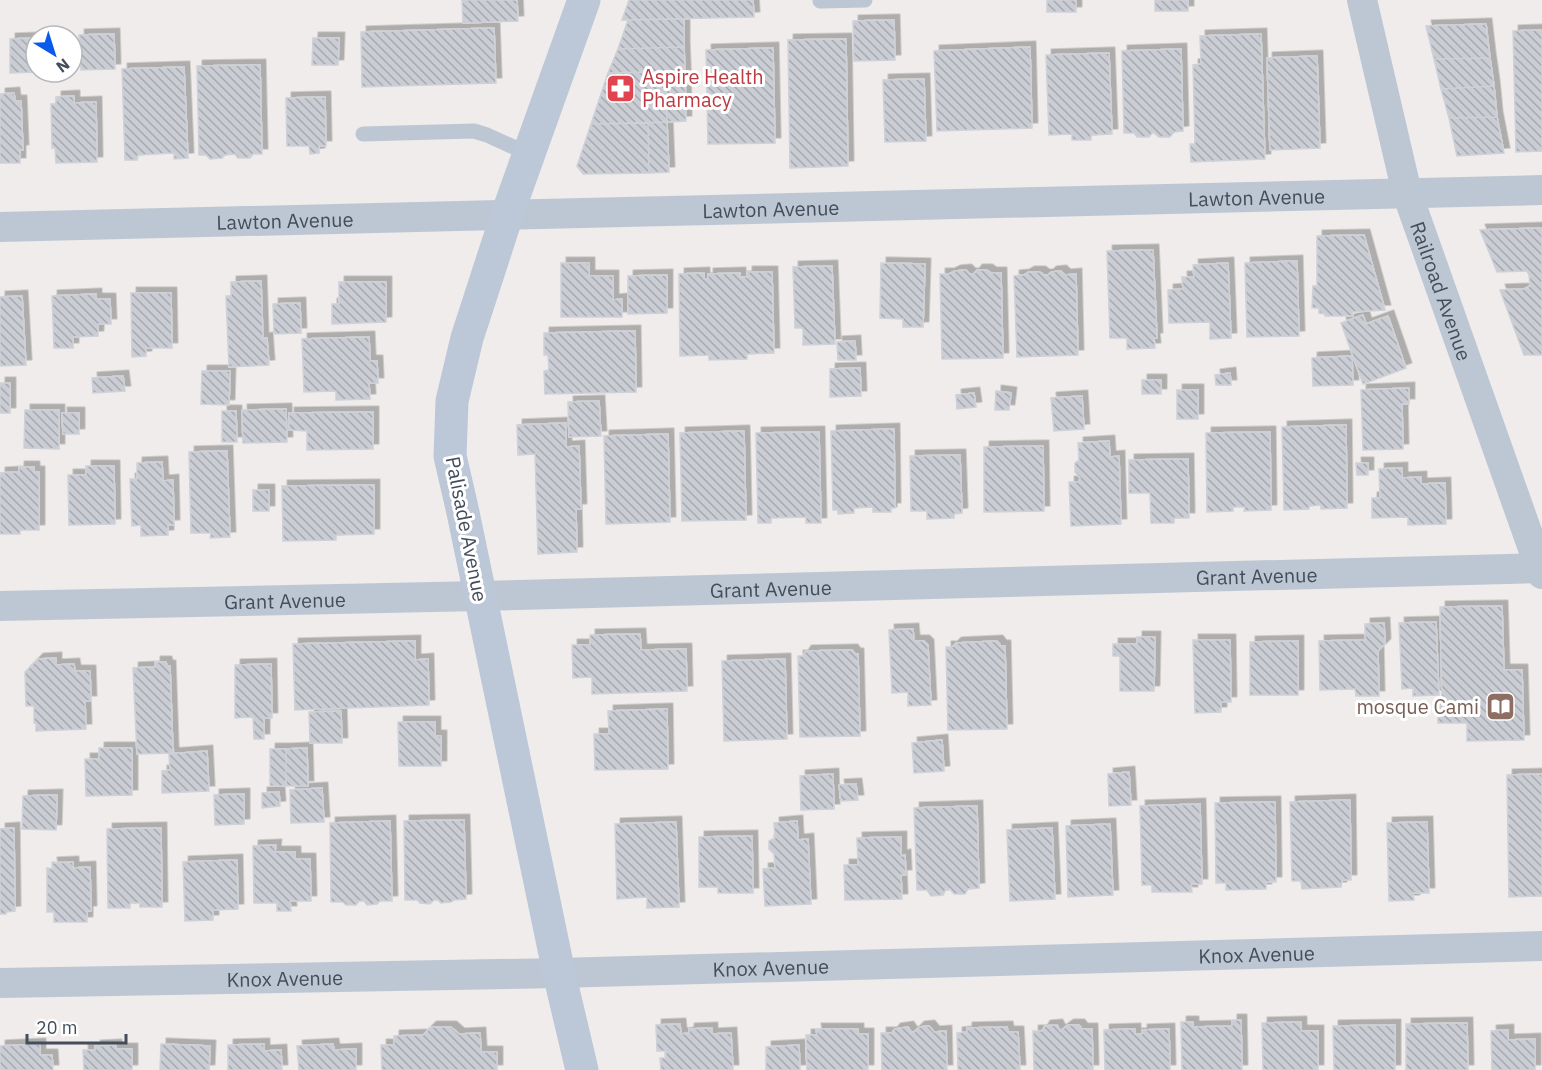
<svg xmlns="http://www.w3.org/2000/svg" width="1542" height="1070" viewBox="0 0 1542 1070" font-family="'IBM Plex Sans',sans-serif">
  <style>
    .building { fill: url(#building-back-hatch); stroke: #cfd1d8; stroke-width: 1.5; filter: url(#shadow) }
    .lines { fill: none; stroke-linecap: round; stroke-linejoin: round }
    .lane { stroke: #bdc7d3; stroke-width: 15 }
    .street { stroke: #bdc7d3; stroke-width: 30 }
    .secondary { stroke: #bcc7d7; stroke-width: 33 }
    .labels { text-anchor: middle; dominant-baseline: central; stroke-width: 6; stroke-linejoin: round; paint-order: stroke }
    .health-label { font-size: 20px; fill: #be3a42; stroke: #fff; text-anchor: start }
    .street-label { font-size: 20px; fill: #434d5b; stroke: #fff }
    .education-label { font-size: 20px; fill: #785e54; stroke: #fff; text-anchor: end }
  </style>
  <defs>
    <pattern id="building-back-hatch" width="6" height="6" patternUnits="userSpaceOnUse" patternTransform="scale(1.5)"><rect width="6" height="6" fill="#cacdd4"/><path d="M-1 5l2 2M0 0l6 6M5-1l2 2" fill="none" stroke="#a6a9af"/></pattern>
    <filter id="shadow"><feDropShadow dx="5.5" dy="-5.5" stdDeviation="0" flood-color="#0004"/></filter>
  </defs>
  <rect width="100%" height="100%" fill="#efeceb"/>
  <path class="building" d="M462,0h55l1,21 -55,2z
    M629,0h124l1,17 -132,3z
    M1047,0h29v12h-29z
    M1155,0h33v11h-33z
    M684,19v28l-66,2 10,-29z
    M894,20l1,40 -41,1 -1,-40z
    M1486,24l4,34 -56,1 -8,-33z
    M494,28l2,55 -134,4 -1,-55z
    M1542,30v121l-26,1 -3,-121z
    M114,34l1,35 -34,1 -2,-35z
    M1261,34l4,125 -74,3 -1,-18h5l-2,-79 8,-1 -1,-28z
    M36,38v34h3l-29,1v-34z
    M313,38h26l-1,27h-26z
    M846,39l2,127 -58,2 -2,-128z
    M684,47l1,24 -77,2 10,-24z
    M1030,47l2,81 -95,3 -3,-80z
    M773,48l2,95 -67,1 -2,-94z
    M1181,49l2,82 -9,1 -4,5h-11l-6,-5 -4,5h-12l-3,-4h-10l-2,-82z
    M1109,53l3,81 -21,1v5h-19v-6l-23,1 -3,-80z
    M1317,56l3,92 -50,2 -3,-92z
    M1490,58l4,28 -53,3 -7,-30z
    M260,65l2,89h-9l-3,4h-12l-3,-4 -10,1 -3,3 -12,1 -4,-4h-7l-2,-89z
    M184,67l4,91 -14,1v-6l-36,2 -1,5h-12l-3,-91z
    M685,71l1,50 -19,1 -1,-50z
    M666,72l1,50 -76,2 17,-51z
    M924,79l2,62 -41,1 -2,-62z
    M1494,86l3,31 -48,1 -8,-29z
    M14,93l1,8h6l2,49h-3v13h-20v-69z
    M74,96v7l22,-1 1,60 -41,1 -1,-15h-3l-1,-44h5v-7z
    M325,97l1,49h-7v7l-9,1 -1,-8h-22l-1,-48z
    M1497,117l7,36 -47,3 -8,-38z
    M667,122l2,50 -20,1 -1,-50z
    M648,123l1,50 -66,1 -6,-8 14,-42z
    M1542,228v127h-18l-24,-65 24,-1 6,-3 -1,-11 -2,-4 -30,1 -17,-42z
    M1364,235l21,75 -33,2 1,4h-28v-2l-6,-1v-5h-7l1,-22h4v-50z
    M1153,250l4,88h-3l1,10 -28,1v-11h-17l-3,-87z
    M1297,261l2,75 -52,1 -2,-74z
    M561,263h28v13h24v24l9,-1v18h-61z
    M881,263l44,1 -2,63h-20v-8l-23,-1z
    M1228,263l3,75 -21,1v-17l-41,1 -1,-33 15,-1 -1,-12h12l-1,-12z
    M832,266l3,78 -32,1v-17h-8l-2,-61z
    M966,270l4,4h4l3,-4h10l4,3h10l2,85 -61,1 -2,-85h9l6,-3z
    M1061,271l4,4 11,-1 2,81 -61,2 -3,-81 10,-1 5,-3h11l4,3h4l3,-3z
    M747,272h25l2,81 -27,1v5l-38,1v-5l-29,1 -1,-82 25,-1v6h4v-5l32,-1v4h7z
    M667,275v38l-39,1v-38z
    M261,281l2,58 4,-1 2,27 -40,2 -3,-71h5v-14z
    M339,282h47v40l-54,2v-20h7z
    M131,293h40l1,55h-26v8l-14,1z
    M96,294v5h14l1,25h-13v12l-25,1v11h-19l-2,-52z
    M22,296l4,69 -26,1v-69z
    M300,303l1,30 -27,1 -1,-30z
    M1363,315l3,9 22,-8 18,52 -43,16 -22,-61z
    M635,331l1,61 -91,2 -1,-23 5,-1 -1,-15h-4v-22z
    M369,337l1,24h7l1,22h-9l1,16 -34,1v-9l-32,1 -2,-53z
    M855,341l1,19h-18l-1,-18z
    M1352,356l1,29 -40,1 -1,-28z
    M860,368l1,28 -31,1v-28z
    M202,371h28l-1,34 -28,-1z
    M1230,373l1,12h-15l-1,-10z
    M123,376l2,15 -32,2 -1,-15z
    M1142,380h19v14h-19z
    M0,383h10v30h-10z
    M1409,388v16h-7l1,45 -40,1 -2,-60z
    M1177,390h21v29h-21z
    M996,391l15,2 -2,17h-14z
    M974,393l2,14 -19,2 -1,-14z
    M1082,396l2,33 -30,2 -3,-33z
    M599,401l2,35 -32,1 -1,-35z
    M286,409l1,33 -44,1 -1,-33z
    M25,410h34v39l-35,-1z
    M222,411h14l1,31h-15z
    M373,412v37l-66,1v-19l-18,-1v-17z
    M62,413h17v21h-16z
    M566,423v24l13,-1 2,63h-5l1,43 -39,2 -3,-100 -17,1 -1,-30z
    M1346,425l1,83 -26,1v-4l-12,1v3l-25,1 -2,-83z
    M894,429l1,79h-4v4h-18v-5l-19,1v5l-16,1v-4h-5l-2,-79z
    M744,431l2,89 -64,1 -2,-88z
    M819,432l2,91h-15v-6l-35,1v5h-13l-2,-90z
    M1270,432l1,78 -27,1 1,-4h-12v4l-26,1 -1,-79z
    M668,434l2,88 -64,2 -2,-88z
    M1109,441l1,16 9,-1 2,68 -50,2 -2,-44h10l1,-4 -5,-6v-9l4,-3 -1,-17z
    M1043,446l1,65 -60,1v-65z
    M227,451l3,86 -20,1 1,-5h-20l-2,-81z
    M960,455l2,58 -8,1v4l-27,1v-8h-16l-1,-55z
    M1188,459l1,59h-15v5h-23l-1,-30h-21v-33z
    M162,462l1,19 10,-1 1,45h-6v10l-27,1v-11l-9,1 -2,-47h7v-16z
    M1356,463h12v12h-11z
    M86,466h28l1,58 -46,1 -1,-50h18z
    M19,467h15v5h5v58h-19v4h-20v-61l19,-1z
    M1402,468v10l19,-1v7l24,-1 1,41 -38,1v-8l-36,1v-20h8l-1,-29z
    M374,485v49l-38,1v5l-53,1 -1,-55z
    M253,490h16v21h-16z
    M1502,606l2,64h18l2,70 -57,1v-18h-29v-20h4l-2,-96z
    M1436,622l3,73 -26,1v-8l-11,1 -3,-66z
    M1384,623l1,21 -7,7 1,45h-23l-1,-7 -35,1 -1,-49 46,-1v-16z
    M913,629l1,12h10l4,4 3,60 -23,1v-14l-16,1 -3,-63z
    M640,634l1,16 45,-1 1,42 -95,3v-17l-19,1 -1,-33h18v-10z
    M1137,637h18l-1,54h-34v-35h-7v-12h24z
    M1193,640h37l1,62h-10v10l-26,1z
    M415,641v19l13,-1 1,46 -134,5 -2,-66z
    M997,641l4,5h4l2,83 -59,1 -2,-83h6l4,-4z
    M1298,641v54h-48v-53z
    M852,650l3,4h3l2,82 -60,1 -2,-81h5l3,-5z
    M56,658v7l18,-1 1,7h15l1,30h-6l1,28 -50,2v-8h-2v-17h-8l-1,-34 13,-13z
    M785,659l2,80 -63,2 -2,-80z
    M155,662h11l1,4h3l3,87 -36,1 -4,-86 22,-1z
    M271,664l1,54h-8v21h-10l-1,-22 -18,1v-53z
    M667,709l1,60 -73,1 -1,-36h15l-1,-23z
    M341,711l1,32h-32l-1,-31z
    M398,722h37v14h6v30h-42z
    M942,740l2,31 -30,2 -2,-30z
    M99,748h33v47l-46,1 -1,-37h14z
    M307,748l1,38h-22v-37z
    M270,749h16v37h-16z
    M207,751l2,40 -47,2v-22l8,-1 -1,-16z
    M1129,772l2,33 -22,1 -1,-32z
    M833,774l1,35 -33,1 -1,-34z
    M1542,774v122l-33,1 -2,-122z
    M856,784l2,16 -17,1 -2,-16z
    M322,788l2,34 -33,1 -1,-33z
    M279,792l1,14 -18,2v-15z
    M244,794v30l-29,1 -1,-30z
    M57,795l-1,35 -34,-1 1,-33z
    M1350,800l1,80h-9l-1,7 -39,2 -1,-8h-9l-2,-79z
    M1275,802l1,80h-10v7l-40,1v-7h-10l-1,-80z
    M1200,804l2,80h-11l1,8h-40v-7h-10l-2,-79z
    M977,806l2,82 -11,1 -3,5h-11l-4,-5h-4l-3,6 -12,1 -4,-6h-10l-3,-82z
    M464,820l2,79 -12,1 -3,2 -10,1 -3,-3h-4l-4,4 -10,-1 -3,-3h-12l-1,-79z
    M390,821l2,80h-12l-3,3 -10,1 -3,-4h-5l-3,4h-10l-3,-3h-12l-1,-79z
    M797,821l1,19 10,-1 3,65 -46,2 -2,-37 12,-1 -1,-14 -5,-5v-8l6,-3 -1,-15z
    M676,822l3,85 -32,1v-11l-30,2 -2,-75z
    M1427,822l2,71h-16l1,7 -25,1 -2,-78z
    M1110,824l3,71 -45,2 -2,-71z
    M14,828l1,83 -9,1v2h-6v-85z
    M161,828l1,79h-22v-4h-10v5h-22l-1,-79z
    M1052,828l3,71 -45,2 -3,-71z
    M752,836l1,57h-35v-6h-19v-50z
    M901,837v19l4,-1 1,20h-5l1,24 -57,1 -1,-35h14l-1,-27z
    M276,845l-1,7h20v7h15l1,42h-21l1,10h-14v-8h-23l-1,-57z
    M237,860l1,49 -25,1v10l-28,1 -2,-59z
    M73,862v6l17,-1 1,44h-4v11h-33v-10h-7v-44l6,1 -1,-6z
    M1232,1020h9l1,50h-60l-1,-48h12v5l39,-1z
    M1301,1022v9h17v39h-55l-1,-47z
    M1467,1023l1,47h-62v-46z
    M680,1024l1,10 8,-1v-4l23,-1v6l19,-1 2,37h-72l-1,-12h6v-7h-9l-1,-26z
    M1057,1025l3,6 8,-6h11l3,4h10l1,41h-59l-1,-39h9l3,-5z
    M1395,1025v45h-61l-1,-44z
    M929,1026l5,6 12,-1 1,39h-65l-1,-37h11l3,-4 13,-2 3,5h3l5,-5z
    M431,1027h20l8,7 21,-1 1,19h16v18h-115l-1,-25h13v-9l29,-1z
    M1007,1027l1,5h10l2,38h-62l-1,-37 10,-1v-4z
    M816,1029h42v5h10v36h-61l-1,-35h11z
    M1135,1029v5h7v-4l27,-1 1,41h-65l-1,-40z
    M1508,1030v10l27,-1v31h-43l-1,-39z
    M40,1044v11h12l1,15h-53v-24z
    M161,1044l49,2 -1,24h-49z
    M264,1044v7l17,-1 1,20h-54v-25z
    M333,1044l1,6 22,-1v21h-57l-2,-24z
    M116,1045v4h16v21h-48l-1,-20h12v-4z
    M799,1045l1,25h-34v-23z"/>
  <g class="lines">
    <path class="lane" d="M820,0v1l45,-1
      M363,134l111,-3 13,4 42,19"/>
    <g class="street">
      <path id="s1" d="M1362,0l45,193 135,381"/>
      <path id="s2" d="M0,227l1542,-37"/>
      <path id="s3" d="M0,606l480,-10 1062,-28"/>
      <path id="s4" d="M0,983l559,-10 983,-27"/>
    </g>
    <path class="secondary" d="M582,1070l-23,-97 -97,-465 -12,-52 2,-55 15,-63 40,-123 77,-215"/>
  </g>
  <defs>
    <symbol id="pharmacy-square" viewBox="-11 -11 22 22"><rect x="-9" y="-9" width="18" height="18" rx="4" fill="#e0444e" stroke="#fff"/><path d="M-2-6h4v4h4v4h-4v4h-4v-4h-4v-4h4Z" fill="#fff"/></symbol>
    <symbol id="library-square" viewBox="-11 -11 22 22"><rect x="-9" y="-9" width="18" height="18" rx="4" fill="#8d6e63" stroke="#fff"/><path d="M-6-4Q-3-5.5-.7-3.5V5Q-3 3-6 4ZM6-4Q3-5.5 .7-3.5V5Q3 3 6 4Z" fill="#fff"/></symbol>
  </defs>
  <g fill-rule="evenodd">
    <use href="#pharmacy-square" x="604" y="72" width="33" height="33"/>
    <use href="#library-square" x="1484" y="690" width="33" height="33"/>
  </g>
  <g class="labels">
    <g class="health-label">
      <text x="642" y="76">Aspire Health<tspan x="642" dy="23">Pharmacy</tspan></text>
    </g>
    <g class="street-label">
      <text stroke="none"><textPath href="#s2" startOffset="1257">Lawton Avenue</textPath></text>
      <text stroke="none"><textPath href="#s2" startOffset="771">Lawton Avenue</textPath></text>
      <text stroke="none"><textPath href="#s2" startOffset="285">Lawton Avenue</textPath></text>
      <text stroke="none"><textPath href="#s1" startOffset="302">Railroad Avenue</textPath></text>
      <text transform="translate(467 529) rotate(79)">Palisade Avenue</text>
      <text stroke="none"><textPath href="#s3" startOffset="1257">Grant Avenue</textPath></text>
      <text stroke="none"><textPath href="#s3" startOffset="771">Grant Avenue</textPath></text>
      <text stroke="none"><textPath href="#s3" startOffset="285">Grant Avenue</textPath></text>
      <text stroke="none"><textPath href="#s4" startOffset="1257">Knox Avenue</textPath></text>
      <text stroke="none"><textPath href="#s4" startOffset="771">Knox Avenue</textPath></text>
      <text stroke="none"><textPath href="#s4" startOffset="285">Knox Avenue</textPath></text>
    </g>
    <g class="education-label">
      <text x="1479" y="706">mosque Cami</text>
    </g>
  </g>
  <g transform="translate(54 54) rotate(142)"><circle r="28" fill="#ffffff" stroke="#b4b8bd" stroke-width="1.5"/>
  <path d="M0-4.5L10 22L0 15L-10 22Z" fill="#095aeb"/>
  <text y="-9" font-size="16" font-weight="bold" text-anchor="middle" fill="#434d5b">N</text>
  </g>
  <path d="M27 1034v9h99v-9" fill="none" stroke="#434d5b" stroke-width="3"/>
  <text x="36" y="1034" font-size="18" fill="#434d5b" stroke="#ffffff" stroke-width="4.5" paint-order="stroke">20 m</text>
</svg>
